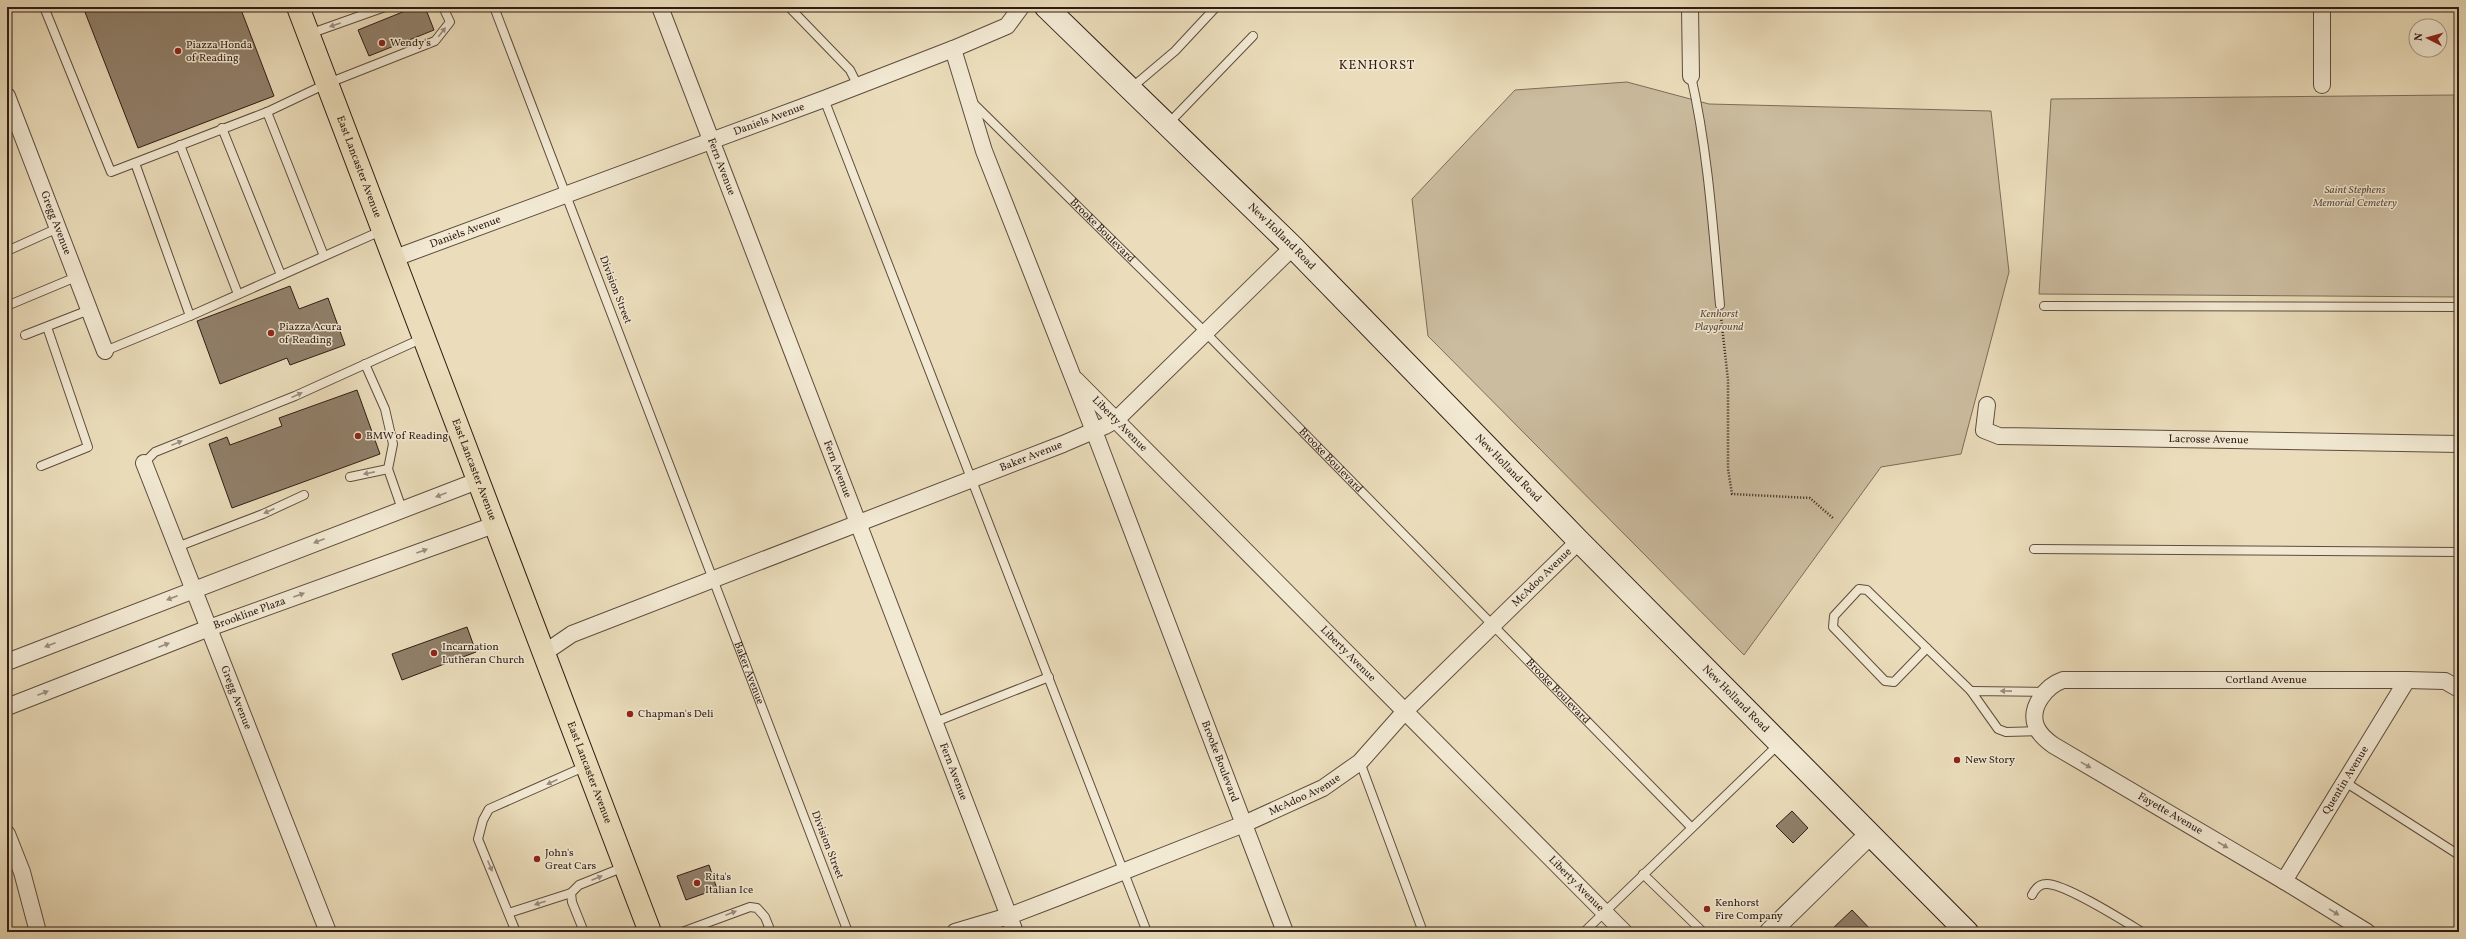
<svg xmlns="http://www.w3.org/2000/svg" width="2466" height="939" viewBox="0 0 2466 939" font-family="Vollkorn,serif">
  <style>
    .green { fill: #cbbc9f; stroke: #7d6c5a }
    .building { fill: #91806b; stroke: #2f1c15 }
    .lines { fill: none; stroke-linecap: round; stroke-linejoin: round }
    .service-casing { stroke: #5e4c3e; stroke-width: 10 }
    .minor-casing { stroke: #5e4c3e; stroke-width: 18 }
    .tertiary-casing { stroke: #5e4c3e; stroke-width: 22 }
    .secondary-casing { stroke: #2f1c15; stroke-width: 24 }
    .primary-casing { stroke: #2f1c15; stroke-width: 24 }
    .path { stroke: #2f1c15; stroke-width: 2.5; stroke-dasharray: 1 2; stroke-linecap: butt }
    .service { stroke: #f2e9d3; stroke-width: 8 }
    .minor { stroke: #f2e9d3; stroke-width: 16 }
    .tertiary { stroke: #f2e9d3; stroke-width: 20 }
    .secondary { stroke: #f2e9d3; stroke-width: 22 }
    .primary { stroke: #ebddbb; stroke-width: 22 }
    .oneway { fill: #9a8d7e }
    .poi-dot { fill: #8f2418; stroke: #f2e9d3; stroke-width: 1.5 }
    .labels { text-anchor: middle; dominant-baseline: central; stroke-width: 3; stroke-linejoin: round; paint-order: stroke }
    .poi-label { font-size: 11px; fill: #2f1c15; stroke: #f2e9d3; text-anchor: start }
    .street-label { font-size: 11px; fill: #2f1c15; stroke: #f2e9d3 }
    .park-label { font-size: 11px; font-style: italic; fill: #5e4c3e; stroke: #f2e9d3 }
    .quarter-label { font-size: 13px; letter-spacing: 1px; fill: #2f1c15; stroke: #f2e9d3 }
  </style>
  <rect width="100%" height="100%" fill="#ebddbb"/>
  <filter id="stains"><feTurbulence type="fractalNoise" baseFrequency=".005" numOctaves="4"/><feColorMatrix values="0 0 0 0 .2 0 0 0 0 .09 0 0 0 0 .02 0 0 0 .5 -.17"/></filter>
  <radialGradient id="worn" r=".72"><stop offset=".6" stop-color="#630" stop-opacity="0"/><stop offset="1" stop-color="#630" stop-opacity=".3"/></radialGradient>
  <path class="green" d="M1627,82l82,22 282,7 18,161 -48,182 -80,13 -137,188 -316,-319 -16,-137 103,-109z
    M2454,95l3,202 -418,-3 12,-195z"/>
  <path class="building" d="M83,7h157l34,89 -136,52z
    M415,7h10l9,23 -65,26 -11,-26z
    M290,286l9,23 29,-11 17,47 -55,20 -3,-7 -67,26 -23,-63z
    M357,390l23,64 -148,54 -23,-64 18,-7 3,8 52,-19 -3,-8z
    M467,627l9,25 -74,28 -10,-26z
    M1792,811l16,17 -15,15 -17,-17z
    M709,865l8,24 -31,11 -9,-24z
    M1852,910l21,22h-44z"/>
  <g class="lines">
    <defs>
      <g id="service">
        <path d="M44,7l67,165 156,-60 59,-28 109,-43 15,-19 -7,-15"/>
        <path id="s1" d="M494,7l354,925"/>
        <path d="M789,7l61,63 8,16"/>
        <path d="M309,34l76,-27"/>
        <path d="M1691,76c17,75 22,152 29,229"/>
        <path d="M1130,89l45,-38 41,-44"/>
        <path d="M824,99l323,833"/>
        <path id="s2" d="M972,102l228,225 491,500"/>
        <path d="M267,112l57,144"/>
        <path d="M1168,124l85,-88"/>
        <path d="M222,128l59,147"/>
        <path d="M180,145l58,149"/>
        <path d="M135,163l55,153"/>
        <path d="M7,251l51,-23"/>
        <path d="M9,305l67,-28"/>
        <path d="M2044,306l415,1"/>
        <path d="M25,335l64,-25"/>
        <path d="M105,351l85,-35 193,-86"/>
        <path d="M365,364l20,45 8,35 -5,25 14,40"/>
        <path d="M144,463l11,-11 140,-56 128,-58"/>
        <path d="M41,466l47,-19 -41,-120"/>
        <path d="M350,477l38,-8"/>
        <path d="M177,547l86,-33 41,-19"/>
        <path d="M2034,549l425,3"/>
        <path d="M1927,648l-33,34 -9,-1 -52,-54 1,-11 25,-27 8,1 104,101"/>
        <path d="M935,722l114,-45"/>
        <path d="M2039,731l-33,1 -8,-3 -27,-38 74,1"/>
        <path d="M1360,762l63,170"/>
        <path d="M2345,782l114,73"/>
        <path d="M1643,874l60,58"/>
        <path d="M571,893l1,9 12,30"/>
        <path d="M2032,895c3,-6 7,-11 14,-11 18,-1 78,37 96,48"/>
        <path d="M509,913l62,-20 8,-8 45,-18"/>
        <path d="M516,932l-38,-93 5,-19 6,-11 97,-43"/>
        <path d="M682,932l68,-25 7,1 8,9 6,15"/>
        <path d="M1584,932l195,-188"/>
      </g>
      <g id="minor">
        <path id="s3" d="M660,7l355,925"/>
        <path d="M1690,7l1,69"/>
        <path id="s4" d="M953,49l31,102 110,280 191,501"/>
        <path d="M2322,85v-78"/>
        <path id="s5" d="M7,96l98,255"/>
        <path id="s6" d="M395,258l429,-159 129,-50 54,-23 14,-19"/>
        <path id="s7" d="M1076,380l548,552"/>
        <path id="s8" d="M1987,405l-3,25 15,6 460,8"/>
        <path id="s9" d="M144,463l184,469"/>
        <path id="s10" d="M544,653l28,-19 491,-190 42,-18 12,-7 176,-172"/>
        <path d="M7,662l470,-181"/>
        <path id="s11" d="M7,707l202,-79 285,-103"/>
        <path d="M7,834l15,38 16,60"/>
        <path id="s12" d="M2284,881l123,-201"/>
        <path id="s13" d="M955,932l54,-16 47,-18 188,-74 79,-36 37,-26 46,-52 173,-169"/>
        <path id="s14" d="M2367,932l-83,-51 -231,-136c-7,-5 -14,-11 -17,-19 -7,-19 10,-40 27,-46h344l38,1 14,8"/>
      </g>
      <path id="tertiary" d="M1770,932l100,-98"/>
      <g id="secondary">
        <path id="s15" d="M1046,7l247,240 286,294 388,391"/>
      </g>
      <g id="primary">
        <path id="s16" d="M298,7l352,925"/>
      </g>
    </defs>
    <use href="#service" class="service-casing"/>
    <use href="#minor" class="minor-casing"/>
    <use href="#tertiary" class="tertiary-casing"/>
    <use href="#secondary" class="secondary-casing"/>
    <use href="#primary" class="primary-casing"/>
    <path class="path" d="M1721,317l7,63v89l4,25 78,4 24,21"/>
    <use href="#service" class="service"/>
    <use href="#minor" class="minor"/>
    <use href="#tertiary" class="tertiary"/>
    <use href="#secondary" class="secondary"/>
    <use href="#primary" class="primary"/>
  </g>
  <defs><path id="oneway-solid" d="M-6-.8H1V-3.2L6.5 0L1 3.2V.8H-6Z"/></defs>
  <g class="oneway">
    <use href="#oneway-solid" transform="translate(335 25) rotate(161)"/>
    <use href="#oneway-solid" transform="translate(442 32) rotate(-52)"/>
    <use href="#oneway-solid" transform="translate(297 395) rotate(-24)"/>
    <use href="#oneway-solid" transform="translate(177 443) rotate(-22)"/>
    <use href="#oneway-solid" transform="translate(369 473) rotate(169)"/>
    <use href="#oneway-solid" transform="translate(441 495) rotate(159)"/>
    <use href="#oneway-solid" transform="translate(269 511) rotate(156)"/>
    <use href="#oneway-solid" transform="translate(319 541) rotate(159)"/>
    <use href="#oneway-solid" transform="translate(422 551) rotate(-20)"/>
    <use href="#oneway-solid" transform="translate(299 595) rotate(-20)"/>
    <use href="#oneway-solid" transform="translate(172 598) rotate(159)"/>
    <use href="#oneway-solid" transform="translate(50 645) rotate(159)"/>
    <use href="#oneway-solid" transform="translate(164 645) rotate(-21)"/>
    <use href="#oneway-solid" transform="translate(2006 691) rotate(-179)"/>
    <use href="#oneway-solid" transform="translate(43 693) rotate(-21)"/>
    <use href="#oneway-solid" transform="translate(2086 765) rotate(30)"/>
    <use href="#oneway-solid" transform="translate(552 782) rotate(156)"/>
    <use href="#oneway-solid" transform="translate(2223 845) rotate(30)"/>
    <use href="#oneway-solid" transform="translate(490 866) rotate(67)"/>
    <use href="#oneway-solid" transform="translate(597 878) rotate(-23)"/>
    <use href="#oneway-solid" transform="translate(540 903) rotate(162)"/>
    <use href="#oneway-solid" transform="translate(2334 912) rotate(32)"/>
    <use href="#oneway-solid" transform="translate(731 913) rotate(-21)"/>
  </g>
  <g class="poi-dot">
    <circle cx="382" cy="43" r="4"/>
    <circle cx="178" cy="51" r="4"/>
    <circle cx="271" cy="333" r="4"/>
    <circle cx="358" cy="436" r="4"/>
    <circle cx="434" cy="653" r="4"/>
    <circle cx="630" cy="714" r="4"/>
    <circle cx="1957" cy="760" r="4"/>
    <circle cx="537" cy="859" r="4"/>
    <circle cx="697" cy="883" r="4"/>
    <circle cx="1707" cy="909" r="4"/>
  </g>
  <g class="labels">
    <g class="poi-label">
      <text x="390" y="43">Wendy's</text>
      <text x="186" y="45">Piazza Honda<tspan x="186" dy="13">of Reading</tspan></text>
      <text x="279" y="327">Piazza Acura<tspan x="279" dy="13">of Reading</tspan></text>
      <text x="366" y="436">BMW of Reading</text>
      <text x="442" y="647">Incarnation<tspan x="442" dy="13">Lutheran Church</tspan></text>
      <text x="638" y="714">Chapman's Deli</text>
      <text x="1965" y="760">New Story</text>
      <text x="545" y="853">John's<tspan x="545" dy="13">Great Cars</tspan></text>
      <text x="705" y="877">Rita's<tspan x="705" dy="13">Italian Ice</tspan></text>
      <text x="1715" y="903">Kenhorst<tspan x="1715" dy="13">Fire Company</tspan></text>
    </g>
    <g class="street-label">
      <text stroke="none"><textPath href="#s6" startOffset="399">Daniels Avenue</textPath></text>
      <text stroke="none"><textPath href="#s16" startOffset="171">East Lancaster Avenue</textPath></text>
      <text stroke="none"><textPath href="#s3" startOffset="171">Fern Avenue</textPath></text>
      <text stroke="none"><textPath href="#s5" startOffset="136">Gregg Avenue</textPath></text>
      <text stroke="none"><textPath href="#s2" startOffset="183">Brooke Boulevard</textPath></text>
      <text stroke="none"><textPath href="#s6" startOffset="75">Daniels Avenue</textPath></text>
      <text stroke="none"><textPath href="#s15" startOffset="329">New Holland Road</textPath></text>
      <text transform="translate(615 290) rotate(69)">Division Street</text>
      <text stroke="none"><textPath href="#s7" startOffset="62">Liberty Avenue</textPath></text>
      <text stroke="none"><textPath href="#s8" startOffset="251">Lacrosse Avenue</textPath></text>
      <text stroke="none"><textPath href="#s10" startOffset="526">Baker Avenue</textPath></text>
      <text stroke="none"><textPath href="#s2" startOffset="507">Brooke Boulevard</textPath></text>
      <text stroke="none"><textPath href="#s15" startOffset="653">New Holland Road</textPath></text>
      <text stroke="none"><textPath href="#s3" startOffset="495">Fern Avenue</textPath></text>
      <text stroke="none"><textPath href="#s16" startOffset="495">East Lancaster Avenue</textPath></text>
      <text stroke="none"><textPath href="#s13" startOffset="700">McAdoo Avenue</textPath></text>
      <text stroke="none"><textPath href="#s11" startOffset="260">Brookline Plaza</textPath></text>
      <text stroke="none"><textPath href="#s7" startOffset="386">Liberty Avenue</textPath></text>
      <text stroke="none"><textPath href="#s1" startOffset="713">Baker Avenue</textPath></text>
      <text stroke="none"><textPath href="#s14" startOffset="653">Cortland Avenue</textPath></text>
      <text stroke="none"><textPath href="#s2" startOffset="831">Brooke Boulevard</textPath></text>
      <text stroke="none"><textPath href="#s9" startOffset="252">Gregg Avenue</textPath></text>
      <text stroke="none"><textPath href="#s15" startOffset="977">New Holland Road</textPath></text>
      <text stroke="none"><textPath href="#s4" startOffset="761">Brooke Boulevard</textPath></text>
      <text stroke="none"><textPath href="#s16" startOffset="819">East Lancaster Avenue</textPath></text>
      <text stroke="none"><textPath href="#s3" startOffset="819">Fern Avenue</textPath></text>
      <text stroke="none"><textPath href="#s12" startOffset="118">Quentin Avenue</textPath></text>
      <text stroke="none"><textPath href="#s13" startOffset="376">McAdoo Avenue</textPath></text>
      <text transform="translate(2170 814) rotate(30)">Fayette Avenue</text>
      <text transform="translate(827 845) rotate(69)">Division Street</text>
      <text stroke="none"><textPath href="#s7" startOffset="710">Liberty Avenue</textPath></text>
    </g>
    <g class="park-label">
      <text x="2355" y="190">Saint Stephens<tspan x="2355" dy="13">Memorial Cemetery</tspan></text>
      <text x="1719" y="314">Kenhorst<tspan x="1719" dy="13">Playground</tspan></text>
    </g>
    <g class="quarter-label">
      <text x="1377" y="66">KENHORST</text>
    </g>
  </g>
  <rect width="2466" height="939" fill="none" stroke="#ebddbb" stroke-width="24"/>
  <rect x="8" y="8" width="2450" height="923" fill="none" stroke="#2f1c15" stroke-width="2"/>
  <rect x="12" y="12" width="2442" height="915" fill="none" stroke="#2f1c15"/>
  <g transform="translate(2428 38) rotate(276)"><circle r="19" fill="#f2e9d3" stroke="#a49787"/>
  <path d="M0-3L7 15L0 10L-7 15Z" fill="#8f2418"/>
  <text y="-6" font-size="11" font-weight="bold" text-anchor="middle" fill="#2f1c15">N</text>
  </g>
  <rect width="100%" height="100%" filter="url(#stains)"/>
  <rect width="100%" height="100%" fill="url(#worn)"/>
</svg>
